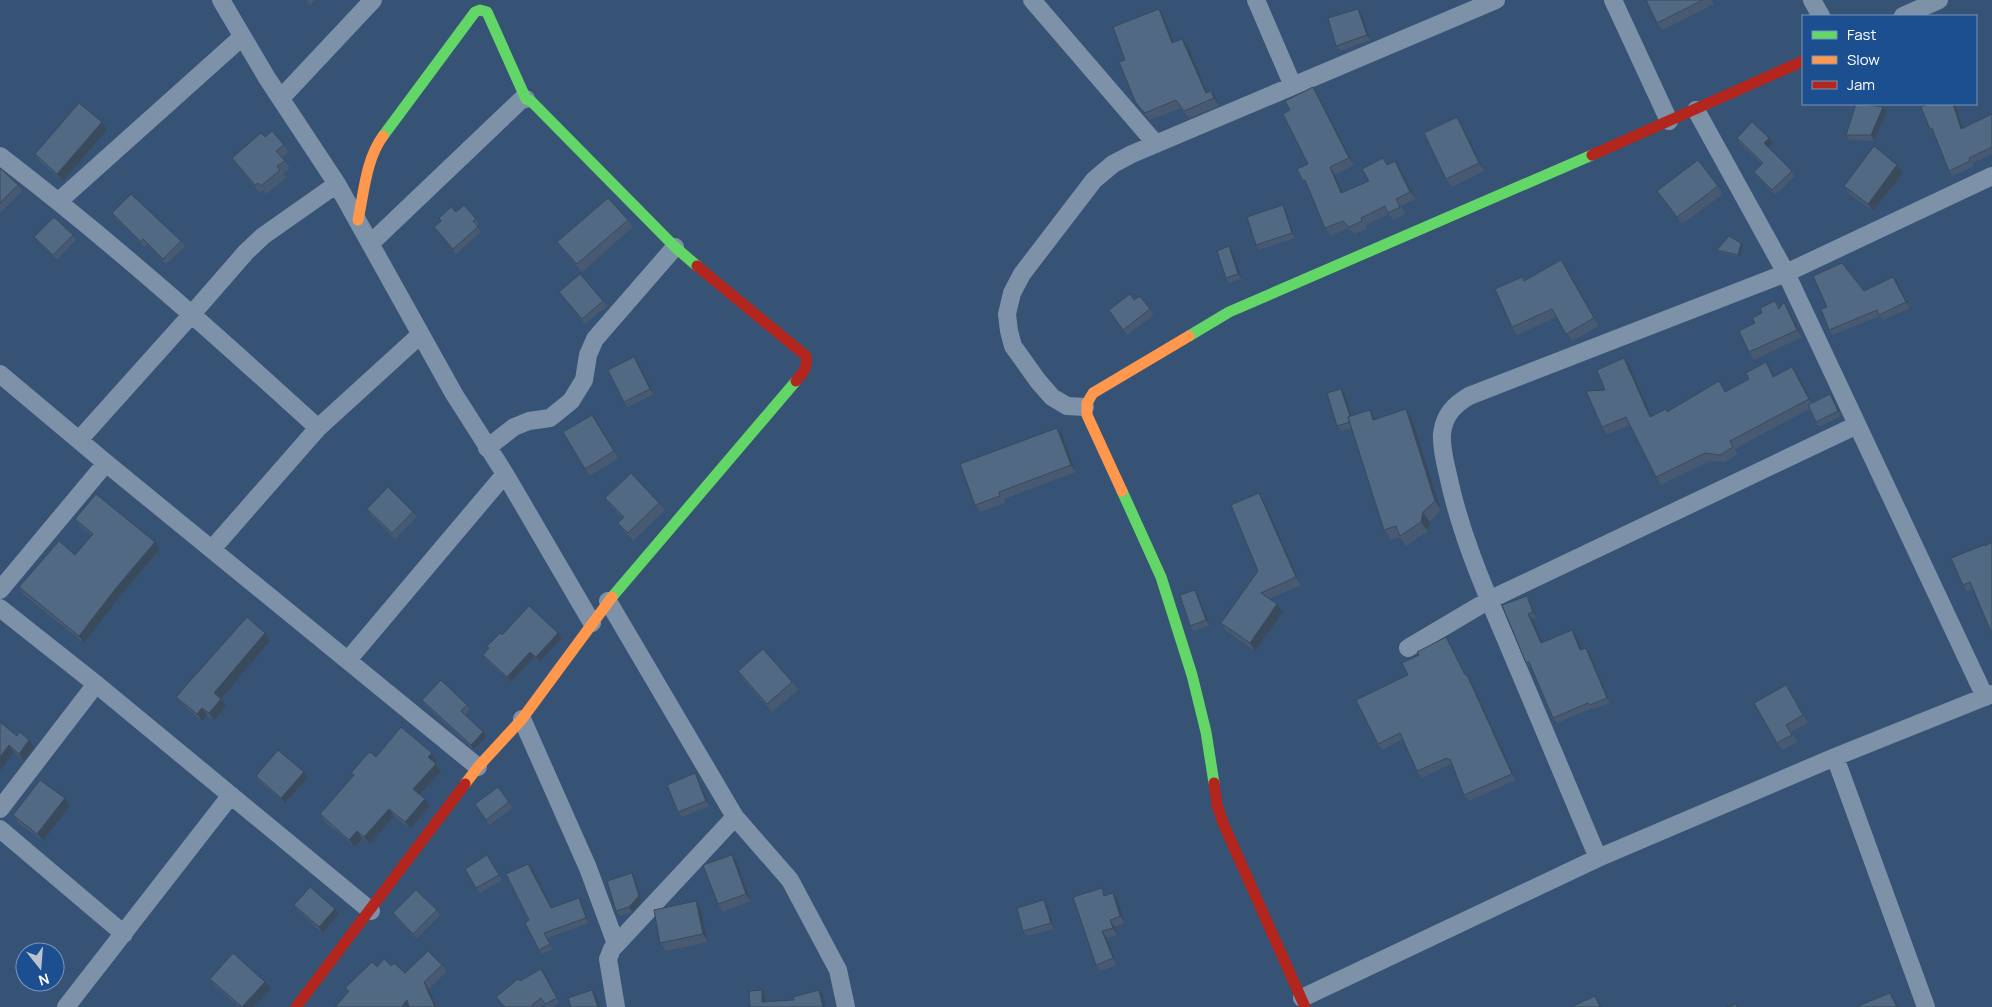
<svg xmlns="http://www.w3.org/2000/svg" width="1992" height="1007" viewBox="0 0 1992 1007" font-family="Manrope,sans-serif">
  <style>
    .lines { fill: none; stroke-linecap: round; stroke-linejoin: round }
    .street { stroke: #7d92a8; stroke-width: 18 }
    .fast { stroke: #63d668; stroke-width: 11 }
    .slow { stroke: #ff974d; stroke-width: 11 }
    .jam { stroke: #b3261e; stroke-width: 11 }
    .wall { fill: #475a72 }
    .shaded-wall { fill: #394a5c }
    .building { fill: #526984; stroke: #394a5c }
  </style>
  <rect width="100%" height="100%" fill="#365274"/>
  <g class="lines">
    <path class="street" d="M221,0l46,78 70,106 117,210 51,80 87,149
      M1032,0l124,144
      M1256,0l37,86
      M1613,0l56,121
      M1812,0l9,16
      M1903,16l36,-16
      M281,98l92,-98
      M1696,110l90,163 199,424
      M0,156c111,85 215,178 318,272
      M59,201l183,-164
      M371,243l150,-143 5,-1
      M0,374l106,89 372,304
      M1085,407l-18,-1 -15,-9 -14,-16 -25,-35 -4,-15 -2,-17 5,-21 10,-19 72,-94 19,-16 19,-10 364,-154
      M79,440l113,-126 54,-62 17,-16 74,-52
      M487,448l27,-21 15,-6 21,-3 21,-17 13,-21 4,-25 7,-16 80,-92
      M212,549l106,-121 102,-93
      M0,590l106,-127
      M608,601l127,216 55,63 48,90 8,37
      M0,608l96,76 275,227
      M1408,648l81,-48 368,-175
      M348,660l157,-186
      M522,719l66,149 28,76
      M1835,757l91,250
      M0,809l96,-125
      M0,829l124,105
      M1598,858c-30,-72 -61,-144 -91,-216 -23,-54 -47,-109 -59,-167 -3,-13 -7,-28 -6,-41 2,-19 12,-29 27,-38l317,-123 206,-97
      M1302,998l296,-140 237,-101 157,-63
      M66,1007l165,-212
      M616,1007l-8,-48 4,-10 123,-132"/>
    <path class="fast" d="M383,136l92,-124 5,-2 7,2 39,87 5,2 144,146 22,19
      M1189,336l40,-24 363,-157
      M1122,491l39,86 31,98 14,57 8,51
      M612,597l184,-216"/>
    <path class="slow" d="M358,220c6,-28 8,-61 25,-84
      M1122,491l-35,-76v-12l6,-10 96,-57
      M465,784l13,-17 44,-48 90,-122"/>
    <path class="jam" d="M1592,155l211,-94
      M697,266l109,90c2,11 -3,17 -10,25
      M1214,783l3,22 6,18 82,184
      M296,1007l169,-223"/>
  </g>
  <path class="wall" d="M306,0h10l-6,5z
    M1646,0h66l2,4 -51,26 -6,-7z
    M1159,9l5,8 10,25 14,4 20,47 8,5 3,8 -30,12 -8,-10 -31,12 -14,-17 -11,-43z
    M1362,14l8,26 -30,11 -4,-5z
    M1318,95l36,70 -19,10 7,17 27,-11 14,-23 5,7 12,4 16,30 -15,7 4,8 -12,6 -4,-6 -23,11 1,4 -13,5 -6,-6 -17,8 -6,-8 -17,-41 -5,-6 5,-17z
    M1929,104h26l8,24 29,-14v40l-20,9 2,3 -21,10 -4,-5 -14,-37h-1l-4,-5z
    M1883,107l4,5 -13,29 -25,-1 -3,-5z
    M1462,125l22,46 -32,16 -6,-8z
    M107,130l-44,51 -23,-19 -5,-8z
    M265,137l19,8 5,7 -7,6 8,10 -7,6 3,4 -20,16 -3,-4 -3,3 -23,-28 -5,-7z
    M1737,138l36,5 -5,4 24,24 3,5 -20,19 -17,-18 -4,-5 8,-8 -22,-20z
    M1698,160l25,34 -41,30 -25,-33z
    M0,168l18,17 4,6 -22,22z
    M1903,173l-30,38 -24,-17 -5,-8z
    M1283,205l3,5 9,28 -36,12 -3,-5z
    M456,212l20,7 3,5 -2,2 4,6 -25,22 -22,-27z
    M112,213l69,28 4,6 -19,17 -19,-20 -2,3 -30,-29z
    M628,220l5,7 -51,45 -19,-22 -6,-8z
    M73,235l3,5 -19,20 -19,-18 -4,-5z
    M1743,245l-3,12 -21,-5 -2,-2z
    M1229,246l4,6 9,27 -13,4 -3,-5z
    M1561,260l5,7 33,59 -27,15 -15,-24 -40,18 -5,-8 10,-50 3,3z
    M1897,282l13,26 -27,12 -3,-4 -48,19 -3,-5 35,-39z
    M559,292l44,9 4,5 -22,18z
    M1140,296l14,19 -27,20 -18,-25 25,-10z
    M1775,301l5,6 4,-5 5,8 13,27 -48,23 -5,-8 6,-29 7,-10z
    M634,357l4,5 16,32 -27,13 -3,-5z
    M1624,358l5,7 22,51 75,-24 23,-13 17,-17 8,14 18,-9 5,7 15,29 21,-4 8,17 -22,11 -3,-5 -7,-13 -74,40 3,5 -13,8 -15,-1 -49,24 -5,-8 -26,-52 -23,10 -5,-8 3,-37z
    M1345,394l7,22 18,-6 6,9 30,-10 6,10 29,91 -11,12 -2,9 -22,15 -6,-9 -9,3 -7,-10 -32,-102 -11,3 -4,-5z
    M592,415l27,43 -29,18 -5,-7z
    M1062,434l14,38 -72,27 1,4 -25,9 -5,-7z
    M1259,493l5,8 37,84 -32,14 8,5 6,8 -28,39 -29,-20 -5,-8 37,-52z
    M605,498l54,5 6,7 -32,31 -10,-11 -5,-7 5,-5 -13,-13z
    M367,509l46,3 4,5 -22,22 -25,-25z
    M75,519l85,30 -39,46 -37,48 -60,-48 -5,-8 56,-32 17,-19 -12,-10z
    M1984,545l-11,44 -6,2 -4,-6z
    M1198,595l12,30 -16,6 -4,-5z
    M1527,596l3,5 6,16 -4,2 10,24 30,-13 4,5 5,15 8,2 21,51 -17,6 -1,-1 -35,15 -4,-5 -21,-50h-2l-4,-5z
    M265,633l5,8 -49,58 5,7 -12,15 -7,-6 -5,6 -20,-17 -6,-7z
    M502,635l60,3 -22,24 -6,-5 -23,25 -25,-22 -3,-5 6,-6 -2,-3z
    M1450,644l16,31 5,6 45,99 -47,21 -5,-6 -11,-29 -2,-2 -29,14 -5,-7 -14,-32 -21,11 -4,-6z
    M738,671l54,11 6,8 -26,22 -29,-33z
    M1791,693l17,30 -17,9 6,10 -15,8 -5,-7z
    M422,700l45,5 3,4 -5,6 21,22 -12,13 -49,-45z
    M0,722l17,14 17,11 -10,14 -10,-9 -14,19z
    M432,753l5,8 -2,2 6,8 -21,24 5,4 5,7 -20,23 -16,-13 -24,28 -8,-6 -7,9 -30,-25 -5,-8 33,-39 -2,-2 25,-16z
    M695,773l3,5 12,28 -28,11 -4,-5z
    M256,776l52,1 -23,26 -26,-22z
    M498,787l15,21 -24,17 -14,-21z
    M65,798l5,8 -27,35 -25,-18 -5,-8z
    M491,861l11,19 -22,13 -4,-5z
    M737,862l14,39 -28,11 -5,-8z
    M528,864l4,4 19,40 28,-10 3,5 7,20 -42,15 6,11 -11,5 -3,-4 -10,-30z
    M632,873l3,5 7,23 -10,11 -12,4 -4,-5z
    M1113,893l5,7 7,23 -10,4 2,8 -10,3 10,27 -17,6 -4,-6 11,-70z
    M1044,900l4,6 6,23 -27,7 -4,-5z
    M696,901l5,8 7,33 -42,9 -6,-8z
    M294,905l45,9 -17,19 -25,-23z
    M437,910l3,5 -23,24 -20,-20 -4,-6z
    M442,965l5,6 -18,18 8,18h-102l13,-15 -3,-4 46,-22 14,7z
    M545,974l15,29 -7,4h-7l-2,-3 -4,3h-36l-8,-10 24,-16z
    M210,979l61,10 -17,18h-15l-24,-21z"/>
  <path class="shaded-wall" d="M1159,9l5,8 13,33 -5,-7z
    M1358,9l4,5 8,26 -3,-5z
    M1182,39l6,7 23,55 -5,-8z
    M1313,87l5,8 36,70 -5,-7z
    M1211,91l5,7 3,8 -5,-8z
    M1953,104h2l10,30 -4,-5z
    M1883,107l4,5 -13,29 -3,-6z
    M1457,117l5,8 22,46 -5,-8z
    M102,122l5,8 -44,51 -6,-7z
    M1769,138l4,5 -5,5 -4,-5z
    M1395,161l5,8 16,30 -6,-7z
    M1897,165l6,8 -30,38 -5,-7z
    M1330,167l5,8 11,25 -5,-7z
    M1283,205l3,5 9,28 -3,-5z
    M1741,243l2,2 -3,12 -2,-2z
    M1229,246l4,6 9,27 -4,-5z
    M1561,260l5,7 33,59 -5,-8z
    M1893,277l4,5 13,26 -4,-6z
    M1784,302l5,8 13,27 -5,-7z
    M634,357l4,5 16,32 -4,-5z
    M1624,358l5,7 26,60 -5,-8z
    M1766,362l5,8 7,14 -5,-7z
    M1792,367l5,7 17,32 -5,-7z
    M1341,389l4,5 10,33 -4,-5z
    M1830,394l3,5 8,17 -3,-5z
    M1406,409l6,10 29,91 -6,-9z
    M1370,410l6,10h-3z
    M592,415l5,7 22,36 -5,-7z
    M1057,428l5,6 14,38 -5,-7z
    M1259,493l5,8 37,84 -5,-8z
    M1423,512l7,10 -2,9 -7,-9z
    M155,542l5,7 -39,46 -37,48 -5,-7 37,-48z
    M1195,590l3,5 12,30 -4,-5z
    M1527,596l3,5 6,16 -3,-5z
    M1277,604l6,8 -28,39 -5,-8z
    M1528,614l4,5 13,29 -4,-5z
    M1572,630l4,5 8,20 -4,-5z
    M265,633l5,8 -49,58 5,7 -12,15 -5,-8 5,-20z
    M558,633l4,5 -22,24 -4,-5z
    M1446,637l4,7 19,38 -4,-7z
    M1586,648l3,4 21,51 -3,-5z
    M530,652l4,5 -23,25 -4,-5z
    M1467,675l4,6 45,99 -4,-6z
    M202,708l5,7 -5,6 -5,-7z
    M483,732l3,5 -12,13 -3,-5z
    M29,740l5,7 -10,14 -5,-7z
    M9,745l5,7 -14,19v-14z
    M432,753l5,8 -4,4 -5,-8z
    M436,764l5,7 -22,25 -6,-7z
    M304,772l4,5 -23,26 -4,-5z
    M695,773l3,5 12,28 -4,-5z
    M65,798l5,8 -27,35 -6,-7z
    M425,799l5,7 -20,23 -5,-7z
    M389,809l5,7 -24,28 -6,-7z
    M357,831l5,7 -7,9 -6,-7z
    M732,855l5,7 14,39 -5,-7z
    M528,864l4,4 22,45 -3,-5z
    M632,873l3,5 7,23 -10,11 -3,-5z
    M1113,893l5,7 7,23 -5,-7z
    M579,898l3,5 7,20 -3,-5z
    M1044,900l4,6 6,23 -3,-6z
    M696,901l5,8 7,33 -5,-8z
    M335,909l4,5 -17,19 -3,-6z
    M1110,920l5,7 2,8 -4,-7z
    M1102,931l5,7 10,27 -4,-7z
    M541,969l4,5 15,29 -3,-5z
    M265,982l6,7 -17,18h-12z
    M424,982l5,7 8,18h-2z
    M592,990l4,6 4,11h-2z
    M762,990l3,5 1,12 -4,-5z
    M819,990l4,5 2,12h-2z
    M1890,993l5,8 4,6h-2z
    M1595,996l5,7 2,4h-2z
    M407,1000l4,7h-10z"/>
  <path class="building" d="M1646,0h57l-46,23z
    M1159,9l13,34 10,-4 24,54 5,-2 3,7 -30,13 -8,-11 -31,13 -9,-10 -17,-41 6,-2 -12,-33z
    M1358,9l9,26 -31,11 -8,-28z
    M1313,87l36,71 -19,9 11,26 28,-12 -7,-12 21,-11 4,7 8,-4 15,31 -14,7 4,8 -12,6 -3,-7 -24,12 1,3 -13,6 -6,-6 -18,7 -20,-48 -2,1 -6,-12 11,-5 -25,-50 7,-4 -5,-9z
    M79,103l23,19 -45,52 -22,-20z
    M1856,104h7l20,3 -12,28h-25z
    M1929,104h24l8,25 31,-15v33l-23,11 1,3 -21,10 -17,-43 -2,1 -9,-22z
    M1457,117l22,46 -33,16 -22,-46z
    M1752,122l17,16 -5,5 28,28 -20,19 -18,-18 9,-9 -26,-25z
    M272,131l12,14 -8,6 9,10 -8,5 3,4 -19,16 -3,-3 -3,2 -23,-27 29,-25 4,4z
    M1874,146l23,19 -29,39 -24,-18z
    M1698,160l20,26 -41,31 -20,-26z
    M0,168l18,17 -18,18z
    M131,194l50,47 -18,18 -20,-20 -2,3 -29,-29z
    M608,198l20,22 -51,44 -20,-22z
    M464,205l12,14 -3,2 5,6 -25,22 -19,-22 7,-6 -2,-3 12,-11 5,5z
    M1283,205l9,28 -36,12 -9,-28z
    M54,217l19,18 -20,20 -19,-18z
    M1729,236l12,7 -3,12 -21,-5z
    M1229,246l9,28 -12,4 -9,-27z
    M1561,260l33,58 -28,16 -14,-25 -40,18 -17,-38 27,-12 2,4z
    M1842,263l22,28 29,-14 13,25 -27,13 -2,-5 -48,20 -8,-21 6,-2 -14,-31z
    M580,274l23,27 -21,18 -23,-27z
    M1130,294l4,6 6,-4 10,13 -27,21 -14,-20z
    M1775,301l4,8 5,-7 13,28 -48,22 -10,-21 16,-8 -3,-5 10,-5 -2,-5z
    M634,357l16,32 -26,13 -16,-32z
    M1624,358l26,59 16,-8 1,3 52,-31 6,11 24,-13 -3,-6 20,-11 7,15 19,-10 17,32 -79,42 3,6 -13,8 -15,-2 -49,24 -30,-60 -24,10 -16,-36 19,-1 -8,-20z
    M1341,389l9,27 -2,1 2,5 -13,4 -10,-33z
    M1830,394l8,17 -22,11 -8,-17z
    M1406,409l29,92 -12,11 -2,10 -21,14 -4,-10 -12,4 -36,-113 22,-7 3,10z
    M592,415l22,36 -29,18 -22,-37z
    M1057,428l14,37 -72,27 1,4 -25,9 -15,-41z
    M631,473l28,30 -31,30 -10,-10 6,-6 -19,-19z
    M388,487l25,25 -21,21 -25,-24z
    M1259,493l37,84 -35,16 16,11 -27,39 -29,-20 37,-52 -27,-66z
    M96,494l59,48 -39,46 -37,48 -60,-49 40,-46 16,14 18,-21 -18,-15z
    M1992,542v92l-22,-52 -7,3 -12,-27 33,-13 1,1z
    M1195,590l11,30 -16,6 -10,-31z
    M1527,596l6,16 -5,2 13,29 31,-13 8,20 6,-2 21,50 -17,7 -2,-2 -35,15 -24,-56 -3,1 -24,-58z
    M529,606l29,27 -22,24 -6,-5 -23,25 -24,-22 6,-7 -2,-2 13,-13 2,2z
    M247,617l18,16 -51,60 7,6 -12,14 -7,-5 -5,6 -21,-17z
    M1446,637l19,38h2l45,99 -48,21 -14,-36 -2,1 -1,-2 -30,13 -17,-38 -22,11 -22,-44 52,-25 -6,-12 17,-8 -2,-3z
    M763,649l29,33 -25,22 -29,-33z
    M441,680l26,25 -6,6 22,21 -12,13 -49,-45z
    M1786,685l17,30 -17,10 6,10 -15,8 -23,-40z
    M0,722l17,14 3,-4 9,8 -10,14 -10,-9 -9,12z
    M401,727l31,26 -4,4 8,7 -23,25 12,10 -20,23 -16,-13 -25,28 -7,-6 -8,9 -29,-26 34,-39 -3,-2 12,-14 7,-7 6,5z
    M278,750l26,22 -23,26 -25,-22z
    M695,773l11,28 -28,11 -11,-27z
    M40,780l25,18 -28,36 -24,-19z
    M498,787l11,15 -23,18 -11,-16z
    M487,855l12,20 -23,13 -11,-19z
    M732,855l14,39 -28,10 -15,-39z
    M528,864l23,44 28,-10 7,20 -42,15 6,11 -11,6 -14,-27 4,-3 -23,-46z
    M632,873l7,23 -10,11 -13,4 -9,-30z
    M310,887l25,22 -16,18 -25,-22z
    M1102,888l2,8 9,-3 7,23 -10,4 3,8 -11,3 11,27 -17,7 -23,-68z
    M416,890l21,20 -24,24 -20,-21z
    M1044,900l7,23 -28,8 -6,-23z
    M696,901l7,33 -43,9 -6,-33z
    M428,951l14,14 -18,17 11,25h-26l-2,-7 -6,7h-66l14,-16 -4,-3 27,-26 5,5 7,-8 7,7 3,-3 11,10z
    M233,953l32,29 -23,25 -32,-28z
    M541,969l16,29 -12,6 -4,-6 -11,9h-25l-9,-10 22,-18 2,2z
    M592,990l6,17h-27l-3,-9z
    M762,990v12l32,-2 -1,-3 26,-7 4,17h-73l-1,-16z
    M1890,993l7,14h-39v-1z
    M1595,996l5,11h-29z
    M1736,1004l1,3h-11z"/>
  <rect x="1802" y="15" width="175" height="90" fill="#1b4f8f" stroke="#7695bc"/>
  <rect x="1812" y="31" width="25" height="8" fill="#63d668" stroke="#7695bc"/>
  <text x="1847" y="40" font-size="15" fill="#ffffff">Fast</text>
  <rect x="1812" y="56" width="25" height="8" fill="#ff974d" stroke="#7695bc"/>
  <text x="1847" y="65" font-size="15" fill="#ffffff">Slow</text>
  <rect x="1812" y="81" width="25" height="8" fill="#b3261e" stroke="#7695bc"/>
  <text x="1847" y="90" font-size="15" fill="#ffffff">Jam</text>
  <g transform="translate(40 967) rotate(163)"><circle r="24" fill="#1b4f8f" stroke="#7695bc"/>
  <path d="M0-4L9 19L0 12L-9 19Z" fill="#b9c2ce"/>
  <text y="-8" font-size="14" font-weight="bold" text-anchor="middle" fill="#ffffff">N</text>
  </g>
</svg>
